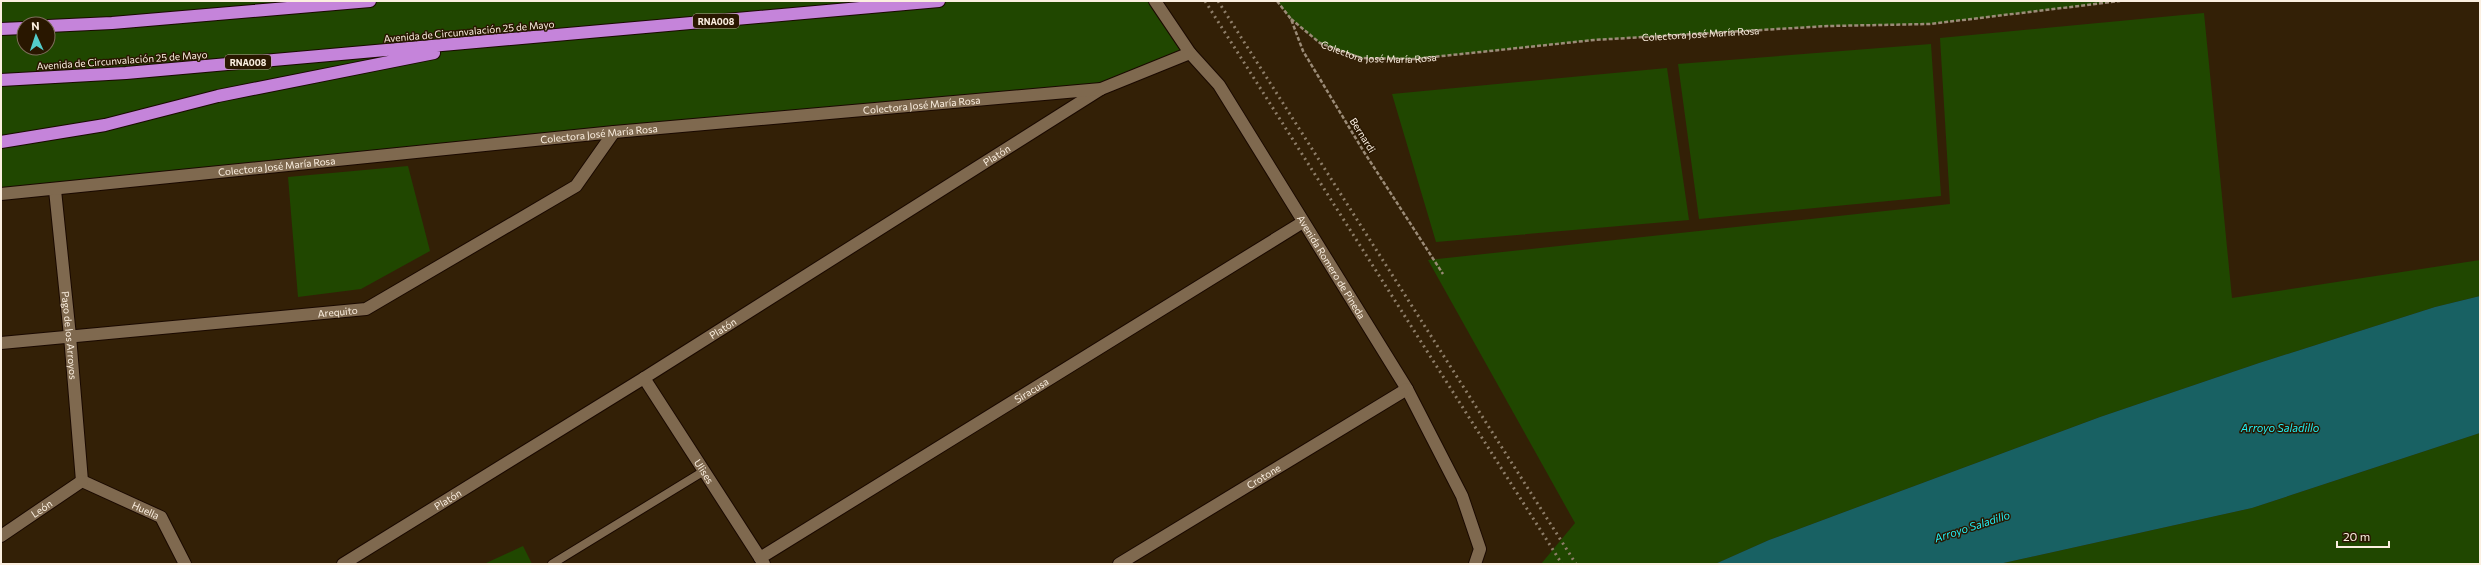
<svg xmlns="http://www.w3.org/2000/svg" width="2481" height="565" viewBox="0 0 2481 565" font-family="Commissioner,sans-serif">
  <style>
    .green { fill: #204700; fill-rule: evenodd }
    .water { fill: #186163 }
    .lines { fill: none; stroke-linecap: round; stroke-linejoin: round }
    .lane-casing { stroke: #1a0900; stroke-width: 10 }
    .street-casing { stroke: #1a0900; stroke-width: 14 }
    .secondary-casing { stroke: #1a0900; stroke-width: 14 }
    .highway-casing { stroke: #1a0900; stroke-width: 14 }
    .path { stroke: #9b8b77; stroke-width: 2.5; stroke-dasharray: 4 2; stroke-linecap: butt }
    .lane { stroke: #7f694f; stroke-width: 8 }
    .street { stroke: #7f694f; stroke-width: 12 }
    .secondary { stroke: #7f694f; stroke-width: 12 }
    .highway { stroke: #c584da; stroke-width: 12 }
    .rail { stroke: #8e7e69; stroke-width: 3; stroke-dasharray: 2 4; stroke-linecap: butt }
    .labels { text-anchor: middle; dominant-baseline: central; stroke-width: 3; stroke-linejoin: round; paint-order: stroke }
    .shield { fill: #291700; stroke: #bcae9d; stroke-width: 1 }
    .shield-label { font-size: 9px; font-weight: bold; fill: #fbefe0 }
    .street-label { font-size: 10px; fill: #fbefe0; stroke: #291700 }
    .water-label { font-size: 11px; font-style: italic; fill: #21f0f6; stroke: #291700 }
  </style>
  <rect width="100%" height="100%" fill="#332006"/>
  <path class="green" d="M1,1h1154l35,52 -89,36 -1100,105zM24,24h24v24h-24z
    M1277,1h843l-190,23 -102,2 -234,14 -180,19 -53,-1 -41,-15 -29,-24z
    M2204,13l28,285 248,-38v36l-45,11 -176,56 -159,54 -331,123 -54,24h-174l34,-41 -147,-263 522,-56 -10,-166z
    M1931,44l10,152 -242,23 -21,-155z
    M1667,68l22,152 -253,22 -44,-148z
    M408,166l22,85 -69,38 -63,8 -10,-120z
    M2480,433v131h-481l253,-56z
    M523,546l9,18h-48z"/>
  <path class="water" d="M2480,296v137l-228,75 -253,56h-284l54,-24 331,-123 159,-54 176,-56z"/>
  <g class="lines">
    <defs>
      <path id="lane" d="M552,564l152,-93"/>
      <g id="street">
        <path id="s2" d="M1190,53l29,32 188,304 55,107 18,53 -5,15"/>
        <path id="s3" d="M55,190l15,146 12,145"/>
        <path id="s4" d="M1,343l365,-34 210,-123 38,-54"/>
        <path id="s5" d="M644,378l120,186"/>
        <path id="s6" d="M82,481l79,36 24,47"/>
        <path id="s7" d="M1,536l81,-55"/>
        <path id="s8" d="M760,558l543,-336"/>
        <path id="s9" d="M343,564l301,-186 457,-289"/>
        <path id="s10" d="M1119,564l288,-175"/>
      </g>
      <g id="secondary">
        <path id="s11" d="M1,194l613,-62 487,-43 89,-36 -35,-52"/>
      </g>
      <path id="highway" d="M48,26l64,-3 258,-22
        M1,29l23,-1
        M1,80l125,-7 813,-72
        M1,142l104,-17 113,-29 216,-43"/>
    </defs>
    <use href="#lane" class="lane-casing"/>
    <use href="#street" class="street-casing"/>
    <use href="#secondary" class="secondary-casing"/>
    <use href="#highway" class="highway-casing"/>
    <g class="path">
      <path d="M1277,1l14,18 12,32 61,101 79,122"/>
      <path id="s1" d="M1291,19l29,24 41,15 53,1 180,-19 234,-14 102,-2 190,-23"/>
    </g>
    <use href="#lane" class="lane"/>
    <use href="#street" class="street"/>
    <use href="#secondary" class="secondary"/>
    <use href="#highway" class="highway"/>
    <path class="rail" d="M1205,1l357,563
      M1218,1l358,563"/>
  </g>
  <g class="labels">
    <g class="shield">
      <rect x="693" y="14" width="46" height="14" rx="3"/>
      <rect x="225" y="55" width="46" height="14" rx="3"/>
    </g>
    <g class="shield-label">
      <text x="716" y="21">RNA008</text>
      <text x="248" y="62">RNA008</text>
    </g>
    <g class="street-label">
      <text transform="translate(469 31) rotate(-5)">Avenida de Circunvalación 25 de Mayo</text>
      <text stroke="none"><textPath href="#s1" startOffset="422">Colectora José María Rosa</textPath></text>
      <text stroke="none"><textPath href="#s1" startOffset="98">Colectora José María Rosa</textPath></text>
      <text transform="translate(122 60) rotate(-4)">Avenida de Circunvalación 25 de Mayo</text>
      <text stroke="none"><textPath href="#s11" startOffset="925">Colectora José María Rosa</textPath></text>
      <text stroke="none"><textPath href="#s11" startOffset="601">Colectora José María Rosa</textPath></text>
      <text transform="translate(1363 135) rotate(58)">Bernardi</text>
      <text stroke="none"><textPath href="#s9" startOffset="771">Platón</textPath></text>
      <text stroke="none"><textPath href="#s11" startOffset="277">Colectora José María Rosa</textPath></text>
      <text stroke="none"><textPath href="#s2" startOffset="257">Avenida Romero de Pineda</textPath></text>
      <text stroke="none"><textPath href="#s4" startOffset="338">Arequito</textPath></text>
      <text stroke="none"><textPath href="#s9" startOffset="447">Platón</textPath></text>
      <text stroke="none"><textPath href="#s3" startOffset="146">Pago de los Arroyos</textPath></text>
      <text stroke="none"><textPath href="#s8" startOffset="319">Siracusa</textPath></text>
      <text stroke="none"><textPath href="#s5" startOffset="111">Ulises</textPath></text>
      <text stroke="none"><textPath href="#s10" startOffset="169">Crotone</textPath></text>
      <text stroke="none"><textPath href="#s9" startOffset="123">Platón</textPath></text>
      <text stroke="none"><textPath href="#s7" startOffset="49">León</textPath></text>
      <text stroke="none"><textPath href="#s6" startOffset="70">Huella</textPath></text>
    </g>
    <g class="water-label">
      <text x="2280" y="427">Arroyo Saladillo</text>
      <text transform="translate(1972 526) rotate(-18)">Arroyo Saladillo</text>
    </g>
  </g>
  <rect width="2481" height="565" fill="none" stroke="#fbefe0" stroke-width="4"/>
  <g transform="translate(36 36) rotate(357)"><circle r="19" fill="#291700" stroke="#7d6d5a"/>
  <path d="M0-3L7 15L0 10L-7 15Z" fill="#53cdcb"/>
  <text y="-6" font-size="11" font-weight="bold" text-anchor="middle" fill="#fbefe0">N</text>
  </g>
  <path d="M2337 541v6h52v-6" fill="none" stroke="#fbefe0" stroke-width="2"/>
  <text x="2343" y="541" font-size="12" fill="#fbefe0" stroke="#291700" stroke-width="3" paint-order="stroke">20 m</text>
</svg>
